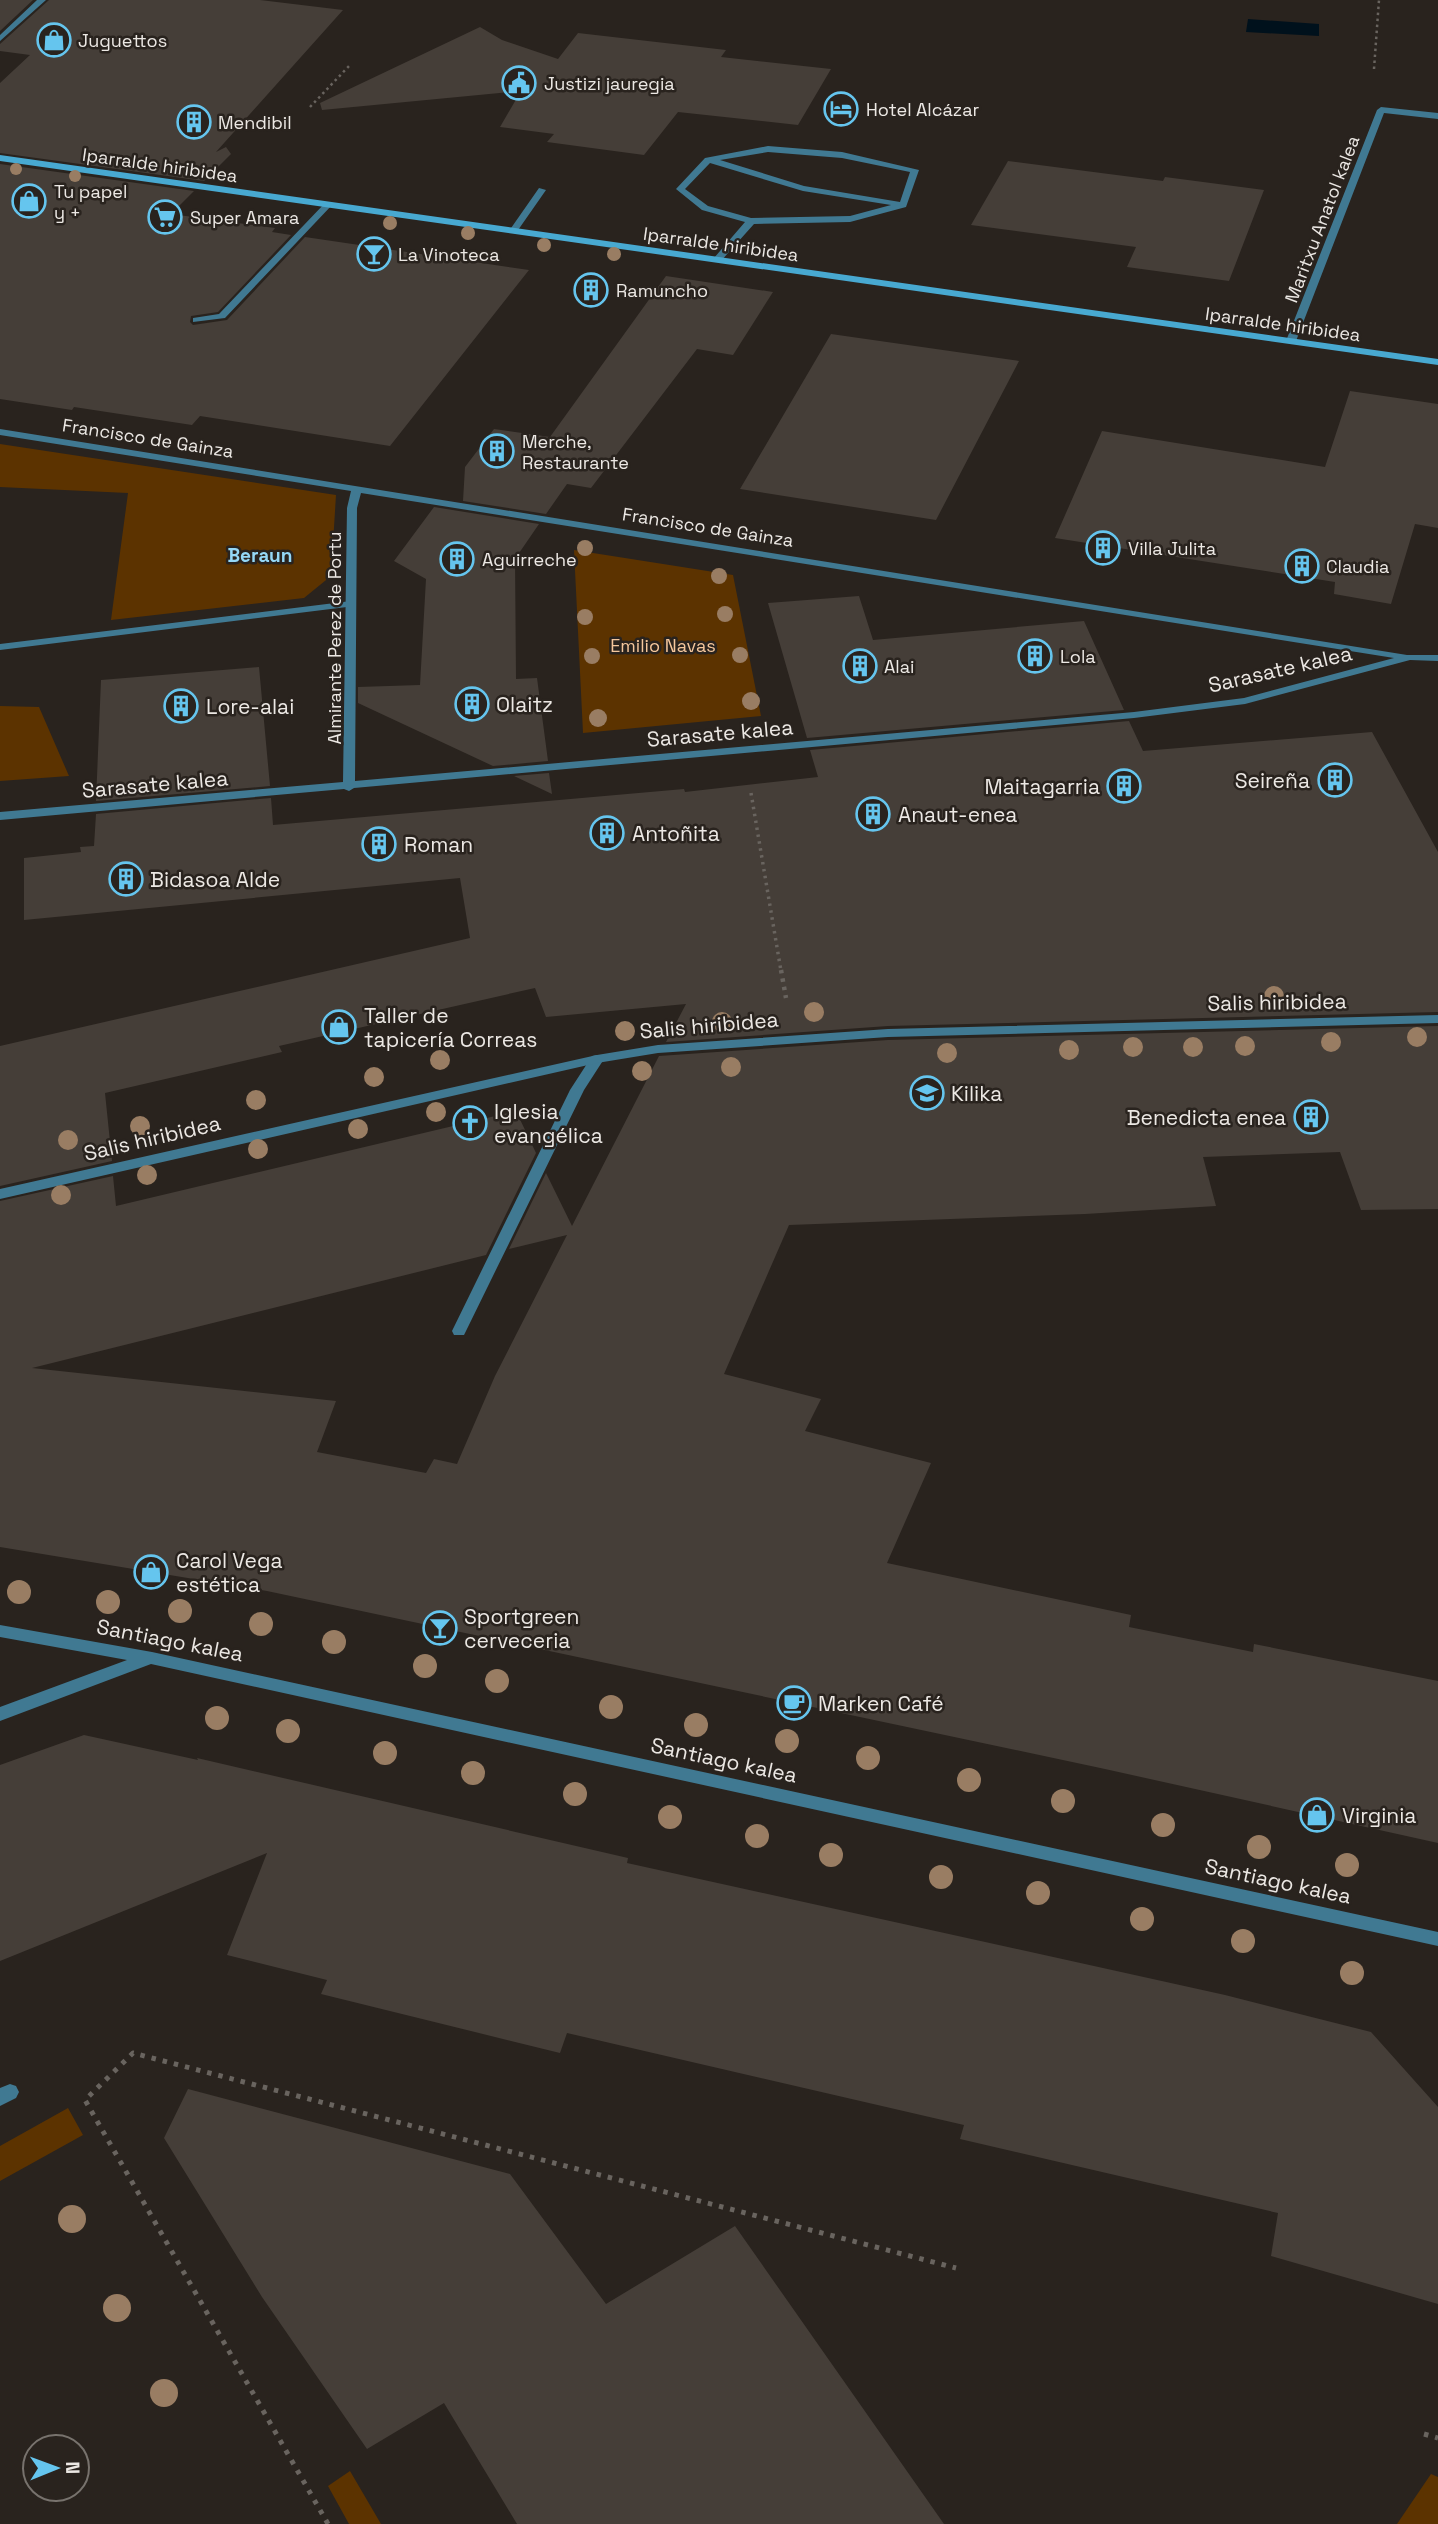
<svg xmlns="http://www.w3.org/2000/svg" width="1438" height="2524" viewBox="0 0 1438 2524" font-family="'Space Grotesk',sans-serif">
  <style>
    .green { fill: #5c3300 }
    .water { fill: #00111c }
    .building { fill: #453e38 }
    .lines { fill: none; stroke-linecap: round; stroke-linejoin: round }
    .path-far3 { stroke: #69645f; stroke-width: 2.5; stroke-dasharray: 2.5 3.5; stroke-linecap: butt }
    .path-far2 { stroke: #69645f; stroke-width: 3.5; stroke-dasharray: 2.5 4.5; stroke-linecap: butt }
    .path-far1 { stroke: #69645f; stroke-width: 4.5; stroke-dasharray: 3.5 5; stroke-linecap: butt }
    .path { stroke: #69645f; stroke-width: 5; stroke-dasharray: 4.5 7; stroke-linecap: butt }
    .lane { fill: #407992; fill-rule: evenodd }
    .street { fill: #407992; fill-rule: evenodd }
    .secondary { fill: #48a9d1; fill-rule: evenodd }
    .tree { fill: #997d63 }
    .labels { text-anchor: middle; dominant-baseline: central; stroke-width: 5; stroke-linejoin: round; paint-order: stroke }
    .far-poi-label { font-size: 18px; fill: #ece8e4; stroke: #29231e; text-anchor: start }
    .far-street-label { font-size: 18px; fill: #ece8e4; stroke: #29231e }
    .far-park-label { font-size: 18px; fill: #f5c79c; stroke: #29231e }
    .far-neighbourhood-label { font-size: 19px; font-weight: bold; fill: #95d8f7; stroke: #29231e }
    .street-label { font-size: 21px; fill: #ece8e4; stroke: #29231e }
    .poi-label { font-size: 21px; fill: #ece8e4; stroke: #29231e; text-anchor: start }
  </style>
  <rect width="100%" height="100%" fill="#29231e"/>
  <path class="green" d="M0,444l336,51 -5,81 -27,22 -193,22 17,-127 -128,-6z
    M574,550l159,25 28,141 -178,17z
    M0,706l39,1 30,69 -69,5z
    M68,2108l15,27 -83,46v-35z
    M350,2471l31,53h-32l-21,-38z
    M1431,2474l7,3v47h-41z"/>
  <path class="water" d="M1248,19l71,5v12l-73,-4z"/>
  <path class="building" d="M0,0h33l-33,31z
    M49,0h211l83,10 -127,142 10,-5 5,7 -27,27 -204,-28v-70l30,-28 -30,-4v-7z
    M480,27l22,13 56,19 20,-26 148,17 -5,7 110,12 -33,56 -120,-13 -34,43 -97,-13 7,-8 -54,-7 21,-36 -199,19 -2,-7z
    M1008,161l155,20 2,-4 99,13 -35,91 -102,-14 9,-20 -165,-22z
    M0,164l194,27 -23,23 104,14 -3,4 19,3 -73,77 -27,4 -1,6 3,3 34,-5 78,-83 224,33 -139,176 -190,-30 -8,9 -118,-18 -2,3 -72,-11z
    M666,276l107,16 -40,63 -36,-6 -106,139 -24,-4 -21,30 -83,-13 2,-34 29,-38 56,8z
    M831,334l188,27 -83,159 -196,-31z
    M1350,391l88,13v124l-23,-4 -24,80 -57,-10 1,-12 -280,-44 47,-107 223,36z
    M434,507l105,17 -24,35 1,120 21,-1 11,83 -55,5 -135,-63v-16l62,-2 6,-106 -32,-18z
    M859,596l14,44 211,-19 40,89 -317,28 -39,-135z
    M259,667l11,119 -174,15 5,-121z
    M1129,721l14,30 229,-19 66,120v160l-550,14 -222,16 20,-38 -140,13 -11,-29 -256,58 3,6 -177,41 7,68 -112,25v-140l470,-108 -10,-60 -436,42v-62l57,-6 -1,-5 14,-1 2,-32 175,-16 2,27 411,-36 1,3 133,-15 -8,-27z
    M549,773l3,21 -38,-18z
    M1438,1026v183l-77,1 -21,-58 -137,5 13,49 -131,8 -296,11 -65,149 97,25 -16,32 126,32 -44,100 244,52 -2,12 124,25 1,-8 184,37v162l-333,-74 -838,-178 -267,-44v-346l113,-25 3,30 400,-95 20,42 -50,102 -454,113 304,33 -19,51 109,21 8,-14 23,5 38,-88 72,-141 -58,14 37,-76 26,53 87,-170 229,-16z
    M84,1735l114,25 -1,-2 431,100 -1,5 598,132 146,37 67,75v197l-167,-48 7,-43 -318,-74 4,-14 -397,-92 -7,20 -239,-59 6,-14 -100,-25 40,-102 -267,108v-196z
    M188,2089l322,85 96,130 129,-78 209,298h-427l-73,-121 -77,46 -105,-152 -98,-159z"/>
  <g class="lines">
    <path class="path-far3" d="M1374,69l5,-69
      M310,107l40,-42"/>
    <path class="path-far2" d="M751,793l30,178"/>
    <path class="path-far1" d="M781,970l5,28"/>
    <path class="path" d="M1424,2434l14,4
      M328,2524l-243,-424 48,-47 823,215"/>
    <path class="lane" d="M768,146l74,6 77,18 -13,37 -56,15 -96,2 -34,38h-6v-4l31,-36 -43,-12 -26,-21 29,-31zM768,152l74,6 68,14 -10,30 -96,-16 -84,-26zM710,163l93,28 88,14 -41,11 -99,2 -43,-12 -23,-17z
      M539,188l7,2 -30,43h-6l-1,-2z
      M325,203l7,2 -107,113 -32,4v-4l26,-4z
      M351,601l5,3 -1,2 -355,44v-6z
      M597,1055l7,4 -20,31 -118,241 -2,4h-10l-2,-4 118,-241 22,-34z
      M10,2084l6,2 3,6 -3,6 -16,8v-18z"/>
    <path class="street" d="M37,0h9l-46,41v-6z
      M1381,107l57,6v6l-54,-6 -88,228 -8,2 -2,-2 91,-231z
      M0,429l1407,226h31v6l-28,-1 -165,44 -111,14 -780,70 -5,3 -5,-2 -344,31v-8l343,-30 4,-274 4,-17 -351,-56zM361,493l1033,165 -150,40 -110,14 -779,69 2,-273z
      M1438,1015v8l-550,14 -230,16 -61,10 -597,136v-10l597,-134 61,-10 230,-16z
      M0,1625l152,27 1286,280v14l-1287,-282 -151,57v-14l127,-47 -127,-23z"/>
    <path class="secondary" d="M0,155l1438,204v6l-1438,-204z"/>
  </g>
  <g class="tree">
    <circle cx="16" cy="169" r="6"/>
    <circle cx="75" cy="176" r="6"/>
    <circle cx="390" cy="223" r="7"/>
    <circle cx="468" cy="233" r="7"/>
    <circle cx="544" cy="245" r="7"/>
    <circle cx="614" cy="254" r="7"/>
    <circle cx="585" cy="548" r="8"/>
    <circle cx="719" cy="576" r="8"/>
    <circle cx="725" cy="614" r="8"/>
    <circle cx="585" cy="617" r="8"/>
    <circle cx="740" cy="655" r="8"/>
    <circle cx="592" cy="656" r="8"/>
    <circle cx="751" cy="701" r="9"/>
    <circle cx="598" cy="718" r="9"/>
    <circle cx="1274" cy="996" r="10"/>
    <circle cx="814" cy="1012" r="10"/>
    <circle cx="722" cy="1022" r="10"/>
    <circle cx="625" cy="1031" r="10"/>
    <circle cx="1417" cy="1037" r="10"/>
    <circle cx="1331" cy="1042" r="10"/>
    <circle cx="1245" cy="1046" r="10"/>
    <circle cx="1133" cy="1047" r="10"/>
    <circle cx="1193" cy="1047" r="10"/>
    <circle cx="1069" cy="1050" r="10"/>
    <circle cx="947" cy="1053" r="10"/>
    <circle cx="440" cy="1060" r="10"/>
    <circle cx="731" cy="1067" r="10"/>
    <circle cx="642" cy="1071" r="10"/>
    <circle cx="374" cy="1077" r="10"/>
    <circle cx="256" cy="1100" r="10"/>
    <circle cx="436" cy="1112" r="10"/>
    <circle cx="140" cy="1126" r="10"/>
    <circle cx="358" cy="1129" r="10"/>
    <circle cx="68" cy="1140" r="10"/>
    <circle cx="258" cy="1149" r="10"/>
    <circle cx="147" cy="1175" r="10"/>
    <circle cx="61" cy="1195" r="10"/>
    <circle cx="19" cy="1592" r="12"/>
    <circle cx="108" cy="1602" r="12"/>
    <circle cx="180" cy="1611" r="12"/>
    <circle cx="261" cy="1624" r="12"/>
    <circle cx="334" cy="1642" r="12"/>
    <circle cx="425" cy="1666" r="12"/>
    <circle cx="497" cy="1681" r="12"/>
    <circle cx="611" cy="1707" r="12"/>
    <circle cx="217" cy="1718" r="12"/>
    <circle cx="696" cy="1725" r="12"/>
    <circle cx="288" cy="1731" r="12"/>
    <circle cx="787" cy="1741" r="12"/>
    <circle cx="385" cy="1753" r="12"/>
    <circle cx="868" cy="1758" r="12"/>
    <circle cx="473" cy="1773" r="12"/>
    <circle cx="969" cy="1780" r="12"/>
    <circle cx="575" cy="1794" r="12"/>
    <circle cx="1063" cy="1801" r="12"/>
    <circle cx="670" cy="1817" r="12"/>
    <circle cx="1163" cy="1825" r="12"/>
    <circle cx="757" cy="1836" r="12"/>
    <circle cx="1259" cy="1847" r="12"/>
    <circle cx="831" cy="1855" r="12"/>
    <circle cx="1347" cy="1865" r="12"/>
    <circle cx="941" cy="1877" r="12"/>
    <circle cx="1038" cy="1893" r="12"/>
    <circle cx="1142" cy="1919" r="12"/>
    <circle cx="1243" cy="1941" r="12"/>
    <circle cx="1352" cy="1973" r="12"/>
    <circle cx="72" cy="2219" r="14"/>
    <circle cx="117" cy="2308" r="14"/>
    <circle cx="164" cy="2393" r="14"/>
  </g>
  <defs>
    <symbol id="shop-ring" viewBox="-11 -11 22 22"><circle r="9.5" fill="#29231e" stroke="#65c5ee" stroke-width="1.5"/><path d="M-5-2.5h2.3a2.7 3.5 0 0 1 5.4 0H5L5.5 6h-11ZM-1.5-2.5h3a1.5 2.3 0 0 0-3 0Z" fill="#65c5ee"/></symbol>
    <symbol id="civic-ring" viewBox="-11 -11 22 22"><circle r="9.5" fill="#29231e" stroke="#65c5ee" stroke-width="1.5"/><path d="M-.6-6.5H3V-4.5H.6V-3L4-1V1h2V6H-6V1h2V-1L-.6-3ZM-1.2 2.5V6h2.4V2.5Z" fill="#65c5ee"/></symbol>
    <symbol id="hotel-ring" viewBox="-11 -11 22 22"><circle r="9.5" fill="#29231e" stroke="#65c5ee" stroke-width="1.5"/><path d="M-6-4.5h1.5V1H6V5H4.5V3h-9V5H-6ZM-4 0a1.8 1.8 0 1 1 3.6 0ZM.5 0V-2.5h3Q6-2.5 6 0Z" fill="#65c5ee"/></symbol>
    <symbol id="building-ring" viewBox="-11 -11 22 22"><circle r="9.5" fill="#29231e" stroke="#65c5ee" stroke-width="1.5"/><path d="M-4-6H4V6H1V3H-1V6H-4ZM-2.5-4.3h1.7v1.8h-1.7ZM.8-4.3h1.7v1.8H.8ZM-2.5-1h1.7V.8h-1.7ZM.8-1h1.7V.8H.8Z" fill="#65c5ee"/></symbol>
    <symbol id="supermarket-ring" viewBox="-11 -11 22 22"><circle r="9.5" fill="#29231e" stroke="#65c5ee" stroke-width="1.5"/><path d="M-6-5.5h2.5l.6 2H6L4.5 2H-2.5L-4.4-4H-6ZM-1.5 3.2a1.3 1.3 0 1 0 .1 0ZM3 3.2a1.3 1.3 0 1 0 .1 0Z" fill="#65c5ee"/></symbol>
    <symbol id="bar-ring" viewBox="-11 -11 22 22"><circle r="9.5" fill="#29231e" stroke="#65c5ee" stroke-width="1.5"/><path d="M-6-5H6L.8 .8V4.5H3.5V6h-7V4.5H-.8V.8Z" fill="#65c5ee"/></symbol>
    <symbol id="school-ring" viewBox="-11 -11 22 22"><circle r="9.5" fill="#29231e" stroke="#65c5ee" stroke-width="1.5"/><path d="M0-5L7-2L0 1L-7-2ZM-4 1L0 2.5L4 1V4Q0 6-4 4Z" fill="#65c5ee"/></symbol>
    <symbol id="church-ring" viewBox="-11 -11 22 22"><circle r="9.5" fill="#29231e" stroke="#65c5ee" stroke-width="1.5"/><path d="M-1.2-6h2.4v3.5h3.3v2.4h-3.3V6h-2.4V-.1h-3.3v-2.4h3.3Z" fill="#65c5ee"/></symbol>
    <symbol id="cafe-ring" viewBox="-11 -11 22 22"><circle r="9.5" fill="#29231e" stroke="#65c5ee" stroke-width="1.5"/><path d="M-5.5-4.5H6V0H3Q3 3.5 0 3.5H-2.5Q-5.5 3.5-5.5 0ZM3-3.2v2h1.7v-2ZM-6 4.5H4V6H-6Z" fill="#65c5ee"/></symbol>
  </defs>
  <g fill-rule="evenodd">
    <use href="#shop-ring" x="35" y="21" width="38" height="38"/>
    <use href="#civic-ring" x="500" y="64" width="38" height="38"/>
    <use href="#hotel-ring" x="822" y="90" width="38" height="38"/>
    <use href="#building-ring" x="175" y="103" width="38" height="38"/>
    <use href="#shop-ring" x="10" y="182" width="38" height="38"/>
    <use href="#supermarket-ring" x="146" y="198" width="38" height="38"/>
    <use href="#bar-ring" x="355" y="235" width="38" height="38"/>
    <use href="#building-ring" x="572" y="271" width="38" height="38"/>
    <use href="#building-ring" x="478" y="432" width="38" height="38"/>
    <use href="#building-ring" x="1084" y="529" width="38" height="38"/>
    <use href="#building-ring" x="438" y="540" width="38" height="38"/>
    <use href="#building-ring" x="1283" y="547" width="38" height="38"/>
    <use href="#building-ring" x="1016" y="637" width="38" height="38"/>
    <use href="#building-ring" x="841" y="647" width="38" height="38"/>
    <use href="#building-ring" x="453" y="685" width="38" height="38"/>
    <use href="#building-ring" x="162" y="687" width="38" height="38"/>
    <use href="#building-ring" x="1316" y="761" width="38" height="38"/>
    <use href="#building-ring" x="1105" y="767" width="38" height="38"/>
    <use href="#building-ring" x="854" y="795" width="38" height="38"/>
    <use href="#building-ring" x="588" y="814" width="38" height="38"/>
    <use href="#building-ring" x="360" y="825" width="38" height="38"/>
    <use href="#building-ring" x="107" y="860" width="38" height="38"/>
    <use href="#shop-ring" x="320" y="1008" width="38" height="38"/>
    <use href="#school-ring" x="908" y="1074" width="38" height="38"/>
    <use href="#building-ring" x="1292" y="1098" width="38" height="38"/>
    <use href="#church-ring" x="451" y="1104" width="38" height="38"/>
    <use href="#shop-ring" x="132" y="1553" width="38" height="38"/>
    <use href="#bar-ring" x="421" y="1609" width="38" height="38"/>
    <use href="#cafe-ring" x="775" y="1684" width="38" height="38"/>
    <use href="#shop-ring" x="1298" y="1796" width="38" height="38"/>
  </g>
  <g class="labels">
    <g class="far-poi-label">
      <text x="78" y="40">Juguettos</text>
      <text x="544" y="83">Justizi jauregia</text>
      <text x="866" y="109">Hotel Alcázar</text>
      <text x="218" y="122">Mendibil</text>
      <text x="54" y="191">Tu papel<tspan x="54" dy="21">y +</tspan></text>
      <text x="190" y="217">Super Amara</text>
      <text x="398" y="254">La Vinoteca</text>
      <text x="616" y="290">Ramuncho</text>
      <text x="522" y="441">Merche,<tspan x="522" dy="21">Restaurante</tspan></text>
      <text x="1128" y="548">Villa Julita</text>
      <text x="482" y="559">Aguirreche</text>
      <text x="1326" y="566">Claudia</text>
      <text x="1060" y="656">Lola</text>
      <text x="884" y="666">Alai</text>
    </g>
    <g class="far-street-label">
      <text transform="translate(160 165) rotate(8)">Iparralde hiribidea</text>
      <text transform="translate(1322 219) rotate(-69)">Maritxu Anatol kalea</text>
      <text transform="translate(721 244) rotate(8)">Iparralde hiribidea</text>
      <text transform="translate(1283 324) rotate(8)">Iparralde hiribidea</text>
      <text transform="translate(148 438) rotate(9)">Francisco de Gainza</text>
      <text transform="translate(708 527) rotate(9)">Francisco de Gainza</text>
      <text transform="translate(334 638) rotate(-90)">Almirante Perez de Portu</text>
    </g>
    <g class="far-park-label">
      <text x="663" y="645">Emilio Navas</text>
    </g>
    <g class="far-neighbourhood-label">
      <text x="260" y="555">Beraun</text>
    </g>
    <g class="street-label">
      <text transform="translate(1280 669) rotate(-13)">Sarasate kalea</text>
      <text transform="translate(720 733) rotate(-5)">Sarasate kalea</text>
      <text transform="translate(155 784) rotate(-5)">Sarasate kalea</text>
      <text transform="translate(1277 1002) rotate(-1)">Salis hiribidea</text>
      <text transform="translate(709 1025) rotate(-5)">Salis hiribidea</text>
      <text transform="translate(152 1138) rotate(-13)">Salis hiribidea</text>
      <text transform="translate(170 1640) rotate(11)">Santiago kalea</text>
      <text transform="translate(724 1760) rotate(12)">Santiago kalea</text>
      <text transform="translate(1278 1881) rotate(12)">Santiago kalea</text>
    </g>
    <g class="poi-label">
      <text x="496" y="704">Olaitz</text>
      <text x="206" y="706">Lore-alai</text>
      <text x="1310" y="780" text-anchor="end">Seireña</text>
      <text x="1100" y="786" text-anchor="end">Maitagarria</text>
      <text x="898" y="814">Anaut-enea</text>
      <text x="632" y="833">Antoñita</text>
      <text x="404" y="844">Roman</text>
      <text x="150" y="879">Bidasoa Alde</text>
      <text x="364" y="1015">Taller de<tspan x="364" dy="24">tapicería Correas</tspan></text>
      <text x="951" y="1093">Kilika</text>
      <text x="494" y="1111">Iglesia<tspan x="494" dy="24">evangélica</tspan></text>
      <text x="1286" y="1117" text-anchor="end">Benedicta enea</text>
      <text x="176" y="1560">Carol Vega<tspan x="176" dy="24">estética</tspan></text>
      <text x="464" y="1616">Sportgreen<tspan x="464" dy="24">cerveceria</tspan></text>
      <text x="818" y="1703">Marken Café</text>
      <text x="1342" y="1815">Virginia</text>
    </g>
  </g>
  <g transform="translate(56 2468) rotate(89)"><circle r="33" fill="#29231e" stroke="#77726d" stroke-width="2"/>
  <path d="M0-5L12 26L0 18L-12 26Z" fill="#65c5ee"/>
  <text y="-10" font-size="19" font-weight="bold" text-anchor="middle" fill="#ece8e4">N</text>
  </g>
</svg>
